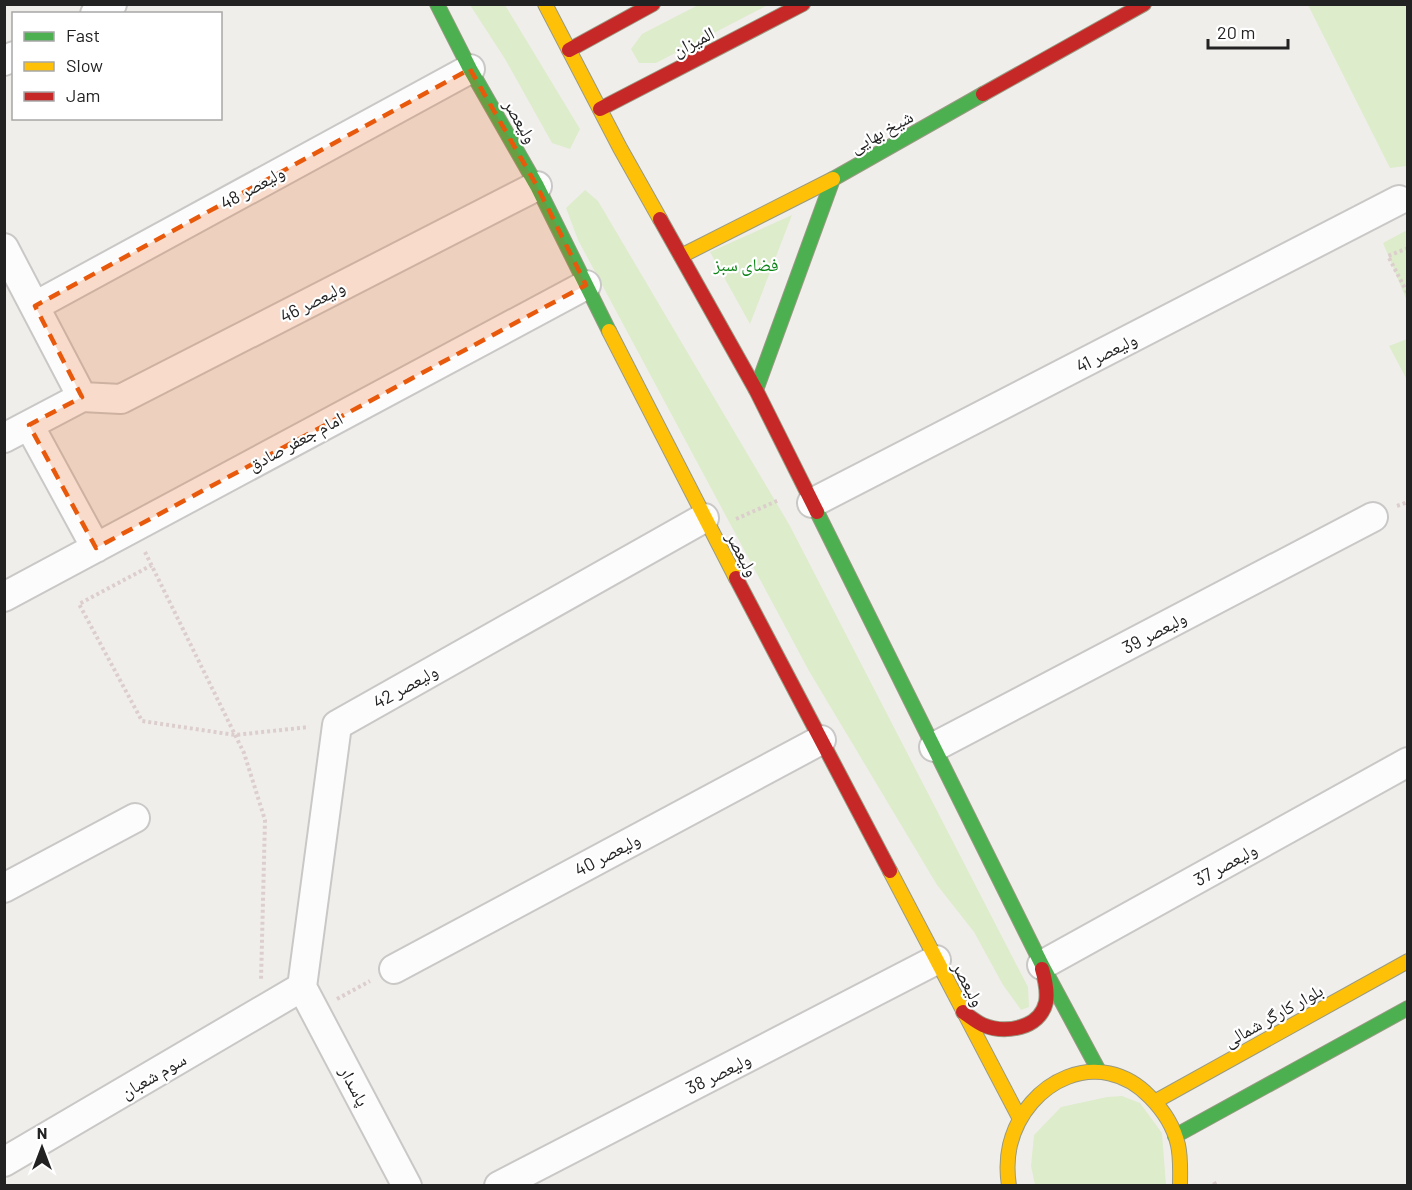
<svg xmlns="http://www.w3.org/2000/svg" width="1412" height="1190" viewBox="0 0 1412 1190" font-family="Barlow,'Noto Naskh Arabic',sans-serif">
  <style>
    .grass { fill: #ddeccb }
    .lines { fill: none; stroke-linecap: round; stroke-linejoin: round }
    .street-casing { stroke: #c9c8c7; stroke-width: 32 }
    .fast-casing { stroke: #999a82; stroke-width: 16 }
    .slow-casing { stroke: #999a82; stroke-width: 16 }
    .jam-casing { stroke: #999a82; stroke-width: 16 }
    .path { stroke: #dccecd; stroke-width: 4; stroke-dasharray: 3 3; stroke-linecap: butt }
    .street { stroke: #fdfcfc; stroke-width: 28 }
    .fast { stroke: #4caf50; stroke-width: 14 }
    .slow { stroke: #ffc107; stroke-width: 14 }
    .jam { stroke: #c62828; stroke-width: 14 }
    .marked { fill: #e8590c; fill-opacity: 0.2; stroke: #e8590c; stroke-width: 4.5; stroke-dasharray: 12 8; stroke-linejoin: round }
    .labels { text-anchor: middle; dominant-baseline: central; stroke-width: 4.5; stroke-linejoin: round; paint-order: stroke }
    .street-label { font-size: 18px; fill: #222; stroke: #fff }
    .park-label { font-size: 18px; fill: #0c8416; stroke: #fff }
  </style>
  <rect width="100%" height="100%" fill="#f0eeeb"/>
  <path class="grass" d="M470,5h35l75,124 -10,20 -18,-6 -47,-84z
    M698,5h70l-112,58h-17l-8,-14 11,-15z
    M1308,5h99v164l-1,-3 -16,2z
    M585,190l13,11 192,325 238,461 1,20 -8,3 -18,-25 -29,-53 -37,-47 -128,-214 -231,-431 -12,-32z
    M792,215l-42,109 -40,-72z
    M1407,230v71l-24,-58z
    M1407,339h1l-1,41 -18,-34z
    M1122,1096l18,7 22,30 4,52h-131l-4,-19 3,-31 27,-28 46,-10z"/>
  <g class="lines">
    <defs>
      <path id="street" d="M95,14l17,-10
        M4,61l10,-5
        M4,248l78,149
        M35,306l435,-237
        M29,425l67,123
        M4,438l78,-41 39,2 416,-213
        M812,503l587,-303
        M4,597l582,-312
        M934,747l439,-230
        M4,888l131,-70
        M1042,965l366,-203
        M394,969l427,-229
        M302,987l35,-262 367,-207
        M302,987l105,199
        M4,1162l298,-175
        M499,1186l437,-226"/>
      <path id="fast" d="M437,4l33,65 67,117 72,145
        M756,390l77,-211 150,-85
        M817,512l225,453 57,106
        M1175,1136l233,-128"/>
      <path id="slow" d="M545,4l75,144 40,71
        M681,256l152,-77
        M609,331l127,247
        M890,871l130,248
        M1156,1101l252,-140
        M1009,1186c-2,-13 -2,-28 1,-41 16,-65 90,-100 140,-48 13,13 24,30 28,48 3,13 2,27 2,41"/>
      <path id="jam" d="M569,50l84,-46
        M983,94l161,-90
        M600,109l203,-105
        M660,219l96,171 61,122
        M736,578l154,293
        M963,1012c6,4 13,10 20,13 22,9 57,4 63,-23 2,-11 -1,-23 -4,-33"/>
    </defs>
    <use href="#street" class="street-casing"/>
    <use href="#fast" class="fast-casing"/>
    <use href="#slow" class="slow-casing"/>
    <use href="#jam" class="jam-casing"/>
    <path class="path" d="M1408,248l-20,8 20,38
      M1397,506l11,-4
      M736,519l43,-19
      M145,552l99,201 21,67 -4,161
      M152,565l-73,39 63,117 93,14 74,-8
      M337,999l33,-18
      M1214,1182l2,4"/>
    <use href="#street" class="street"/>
    <use href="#fast" class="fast"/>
    <use href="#slow" class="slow"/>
    <use href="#jam" class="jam"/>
  </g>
  <path class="marked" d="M470,69l67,117 49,99 -490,263 -67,-123 53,-28 -47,-91z"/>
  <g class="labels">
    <g class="street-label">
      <text transform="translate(693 41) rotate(-27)">المیزان</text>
      <text transform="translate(521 121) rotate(60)">ولیعصر</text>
      <text transform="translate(881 131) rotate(-29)">شیخ بهایی</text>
      <text transform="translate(252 187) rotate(-29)">ولیعصر 48</text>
      <text transform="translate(312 301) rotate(-27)">ولیعصر 46</text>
      <text transform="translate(1106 352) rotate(-27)">ولیعصر 41</text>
      <text transform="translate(295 441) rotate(-28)">امام جعفر صادق</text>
      <text transform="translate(743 554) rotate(62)">ولیعصر</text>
      <text transform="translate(1154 632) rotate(-28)">ولیعصر 39</text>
      <text transform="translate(405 686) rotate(-29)">ولیعصر 42</text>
      <text transform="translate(607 854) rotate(-28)">ولیعصر 40</text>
      <text transform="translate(1225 864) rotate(-29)">ولیعصر 37</text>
      <text transform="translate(969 984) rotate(62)">ولیعصر</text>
      <text transform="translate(1273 1015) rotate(-29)">بلوار کارگر شمالی</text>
      <text transform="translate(718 1073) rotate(-27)">ولیعصر 38</text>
      <text transform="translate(153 1075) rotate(-30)">سوم شعبان</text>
      <text transform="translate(355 1086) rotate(62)">پاسدار</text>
    </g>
    <g class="park-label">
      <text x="746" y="264">فضای سبز</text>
    </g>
  </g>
  <rect width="1412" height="1190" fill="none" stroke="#222222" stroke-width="12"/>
  <rect x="12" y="12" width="210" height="108" fill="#ffffff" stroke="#a7a7a7" stroke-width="1.5"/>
  <rect x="24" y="32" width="30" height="9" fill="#4caf50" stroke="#a7a7a7" stroke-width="1.5"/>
  <text x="66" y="42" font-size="18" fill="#222222">Fast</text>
  <rect x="24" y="62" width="30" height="9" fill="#ffc107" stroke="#a7a7a7" stroke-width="1.5"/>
  <text x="66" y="72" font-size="18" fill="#222222">Slow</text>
  <rect x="24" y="92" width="30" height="9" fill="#c62828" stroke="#a7a7a7" stroke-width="1.5"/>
  <text x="66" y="102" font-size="18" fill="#222222">Jam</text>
  <g transform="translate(42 1148)" stroke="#ffffff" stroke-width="4.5" paint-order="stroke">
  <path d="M0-4.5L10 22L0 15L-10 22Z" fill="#222222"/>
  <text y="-9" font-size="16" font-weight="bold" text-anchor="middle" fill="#222222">N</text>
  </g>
  <path d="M1208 39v9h80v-9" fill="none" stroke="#222222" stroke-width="3"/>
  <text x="1217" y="39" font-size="18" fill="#222222" stroke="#ffffff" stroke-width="4.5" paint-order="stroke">20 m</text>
</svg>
